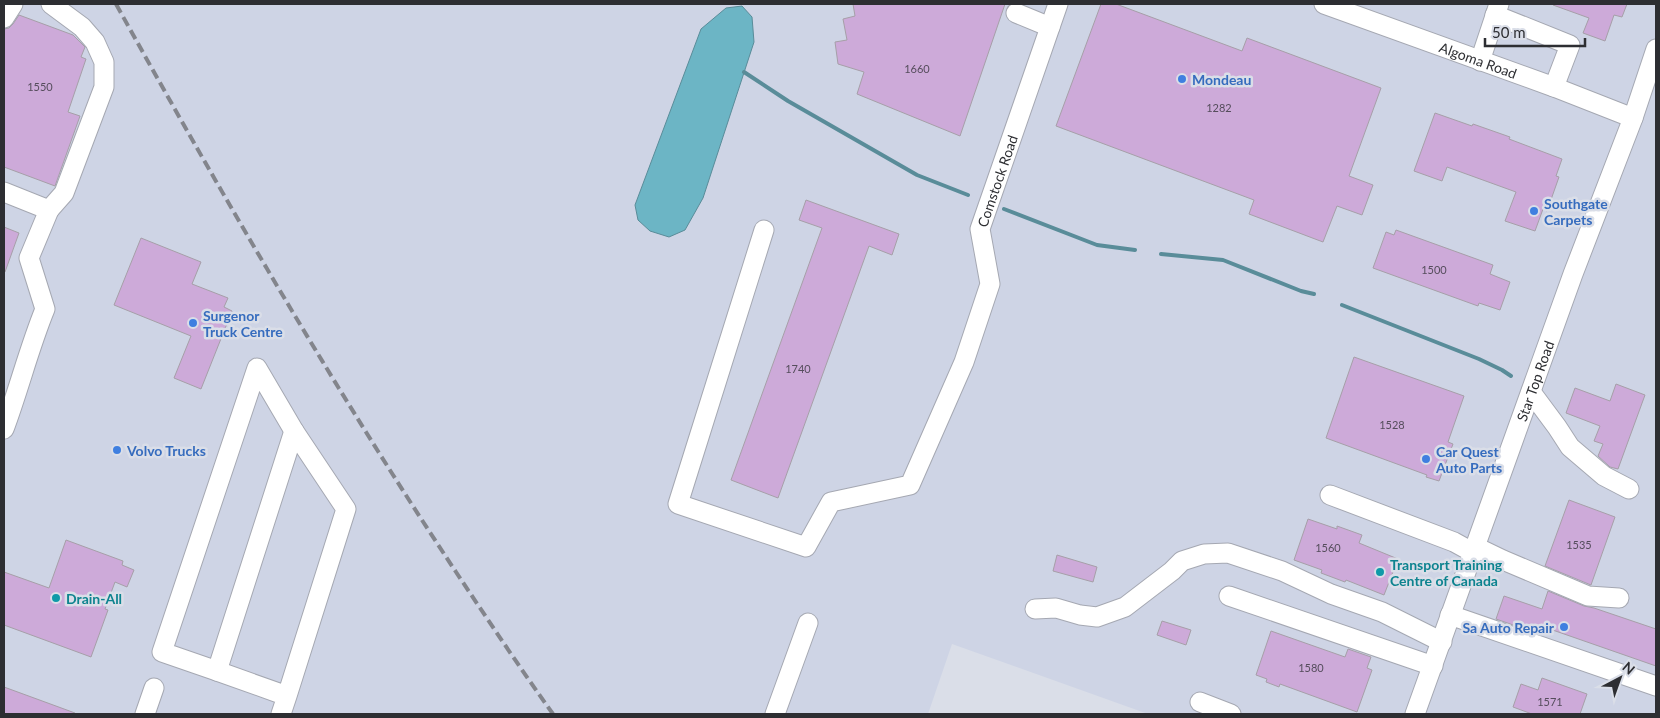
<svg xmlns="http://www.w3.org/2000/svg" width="1660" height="718" viewBox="0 0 1660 718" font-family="Lato,sans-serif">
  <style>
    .built { fill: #ced4e5 }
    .water { fill: #6cb5c5; stroke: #598c99 }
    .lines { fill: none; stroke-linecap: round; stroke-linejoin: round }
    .stream { stroke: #598c99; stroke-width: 4 }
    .building { fill: #cdaad9; stroke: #a69fa8 }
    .minor-casing { stroke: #a5a8b2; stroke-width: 21 }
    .minor { stroke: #fff; stroke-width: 19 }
    .rail { stroke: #83858c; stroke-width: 4; stroke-dasharray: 10 5; stroke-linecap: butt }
    .shop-dot { fill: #3f7fe0; stroke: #dadee8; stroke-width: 2 }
    .culture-dot { fill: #0f9aa8; stroke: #dadee8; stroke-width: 2 }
    .labels { text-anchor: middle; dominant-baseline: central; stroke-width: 5; stroke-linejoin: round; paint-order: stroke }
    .number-label { font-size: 11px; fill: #554d5c }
    .street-label { font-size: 14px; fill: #2d2e32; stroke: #dadee8 }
    .shop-label { font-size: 14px; font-weight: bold; fill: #366cbe; stroke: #dadee8; text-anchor: start }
    .culture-label { font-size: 14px; font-weight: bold; fill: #0d838f; stroke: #dadee8; text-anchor: start }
  </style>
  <rect width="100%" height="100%" fill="#dadee8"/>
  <path class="built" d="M4,4h1652v710h-508l-196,-70 -24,70h-924z"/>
  <path class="water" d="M742,6l10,11 2,25 -51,156 -18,32 -16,7 -19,-6 -12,-11 -3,-15 66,-176 25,-21z"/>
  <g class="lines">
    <path class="stream" d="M744,72l44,29 129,74 51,20
      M1004,209l93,36 38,5
      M1161,254l62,6 78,31 13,3
      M1342,305l137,54 23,11 9,6"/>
  </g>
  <path class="building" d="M853,4h152l-45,132 -103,-42 7,-22 -26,-8 -3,-22 12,-2 -4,-21 12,-3z
    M1101,4h15l126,47 5,-13 134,50 -32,88 24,9 -11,30 -25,-9 -14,36 -74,-28 5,-14 -198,-74z
    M1553,4h74l-5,13 -8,-2 -9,26 -22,-8 6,-15 -36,-13z
    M19,15l54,20 12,12 -4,10 5,2 -18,53 12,4 -25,70 -51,-19v-138l5,-1 4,-4z
    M1435,113l37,13 1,-2 37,13 -1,2 53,20 -6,17 3,1 -12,34 -4,-2 -8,22 -30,-10 11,-29 -69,-25 -5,14 -28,-10z
    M806,200l93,34 -7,21 -23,-9 -91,252 -47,-18 91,-252 -23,-8z
    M4,227l15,6 -14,39h-1z
    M1396,230l97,35 -3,9 20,8 -10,28 -21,-7 -1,3 -105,-38 13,-36 8,3z
    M141,238l60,24 -9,22 36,14 -4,9 8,4 -31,78 -27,-11 17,-42 -77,-31z
    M1354,357l110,39 -16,46 5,2 -14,37 -13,-4 1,-2 -101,-37z
    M1616,384l29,11 -27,74 -8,-2 -12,-11 5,-12 -9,-3 6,-15 -34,-13 9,-25 35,13z
    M1569,500l46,17 -24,68 -46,-19z
    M1308,519l29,10v-3l25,9 -3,8 39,16 -14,36 -38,-15 -1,2 -24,-9 1,-3 -28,-10z
    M66,540l57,21 -1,4 12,5 -7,17 -12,-5 -10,27 3,1 -17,47 -87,-32v-53l45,16z
    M1057,555l40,12 -4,15 -40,-11z
    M1548,591l36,15 10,2 62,21v37l-112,-39 -2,8 -46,-16 8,-23 38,13z
    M1162,621l29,9 -5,15 -29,-10z
    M1271,631l74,26 3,-8 23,8 -4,11 5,2 -15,42 -77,-28 -1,3 -13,-5 1,-3 -11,-4z
    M1542,678l45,16 -7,20h-48l-19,-7 8,-23 17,6z
    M4,687l71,26v1h-71z"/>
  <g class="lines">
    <defs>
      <g id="minor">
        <path id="s1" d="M1324,4l230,83 79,31"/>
        <path d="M1016,13l34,14"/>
        <path d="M1495,15l75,30 -16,42"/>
        <path d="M4,18l9,-14"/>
        <path d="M1480,61l19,-57"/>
        <path d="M4,192l45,18 -20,48 16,51c-16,39 -26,80 -41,120"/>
        <path d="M49,210l15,-17 40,-106v-25l-9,-20 -13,-15 -31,-23"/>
        <path id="s2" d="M764,230l-86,274 128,43 25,-45 79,-17 54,-123 26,-78 -10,-55 78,-225"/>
        <path d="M1531,392l26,35 13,20 34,29 25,13"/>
        <path d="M1330,495l124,47 20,11"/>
        <path d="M1476,547l27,13 85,36 31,2"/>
        <path d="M1229,596l204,70"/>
        <path d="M1035,609l21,-1 24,7 17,2 28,-10 47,-36 10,-10 22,-7 24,-1 54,18 49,23 51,18 60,30"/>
        <path d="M1450,615l206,71"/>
        <path d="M217,671l-55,-19 95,-284 37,63"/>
        <path d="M1200,702l31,12"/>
        <path d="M145,714l9,-26"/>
        <path d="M281,714l6,-18 59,-187 -52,-78 -77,240 70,25"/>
        <path d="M775,714l33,-91"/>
        <path id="s3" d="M1415,714l158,-440 60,-156 23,-69"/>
      </g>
    </defs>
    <use href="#minor" class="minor-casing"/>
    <use href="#minor" class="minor"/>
    <path class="rail" d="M116,4c107,193 218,384 340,568 32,48 64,96 97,142"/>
  </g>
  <g class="shop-dot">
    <circle cx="1182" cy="79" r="5"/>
    <circle cx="1534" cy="211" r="5"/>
    <circle cx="193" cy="323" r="5"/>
    <circle cx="117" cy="450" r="5"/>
    <circle cx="1426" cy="459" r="5"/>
    <circle cx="1564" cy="627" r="5"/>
  </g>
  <g class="culture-dot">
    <circle cx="1380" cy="572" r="5"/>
    <circle cx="56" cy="598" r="5"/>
  </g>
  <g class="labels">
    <g class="number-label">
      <text x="917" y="68">1660</text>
      <text x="40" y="86">1550</text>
      <text x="1219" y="107">1282</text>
      <text x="1434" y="269">1500</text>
      <text x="798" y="368">1740</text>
      <text x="1392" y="424">1528</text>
      <text x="1579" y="544">1535</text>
      <text x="1328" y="547">1560</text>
      <text x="1311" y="667">1580</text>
      <text x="1550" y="701">1571</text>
    </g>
    <g class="street-label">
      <text stroke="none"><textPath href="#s1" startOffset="164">Algoma Road</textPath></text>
      <text stroke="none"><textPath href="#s2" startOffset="878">Comstock Road</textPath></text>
      <text stroke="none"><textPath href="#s3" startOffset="354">Star Top Road</textPath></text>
    </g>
    <g class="shop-label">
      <text x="1192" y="79">Mondeau</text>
      <text x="1544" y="203">Southgate<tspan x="1544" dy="16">Carpets</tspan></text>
      <text x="203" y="315">Surgenor<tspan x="203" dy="16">Truck Centre</tspan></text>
      <text x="127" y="450">Volvo Trucks</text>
      <text x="1436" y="451">Car Quest<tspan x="1436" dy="16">Auto Parts</tspan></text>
      <text x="1554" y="627" text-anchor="end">Sa Auto Repair</text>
    </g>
    <g class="culture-label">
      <text x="1390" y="564">Transport Training<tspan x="1390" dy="16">Centre of Canada</tspan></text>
      <text x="66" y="598">Drain-All</text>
    </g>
  </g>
  <rect width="1660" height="718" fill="none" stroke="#2d2e32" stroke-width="10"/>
  <g transform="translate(1620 678) rotate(41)" stroke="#dadee8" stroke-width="4" paint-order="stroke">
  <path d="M0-4L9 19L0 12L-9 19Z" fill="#2d2e32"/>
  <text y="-8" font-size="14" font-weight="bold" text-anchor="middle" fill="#2d2e32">N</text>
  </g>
  <path d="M1485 38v8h100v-8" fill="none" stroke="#2d2e32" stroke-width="2.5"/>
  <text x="1492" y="38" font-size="15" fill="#2d2e32" stroke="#dadee8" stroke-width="4" paint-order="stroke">50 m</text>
</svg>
